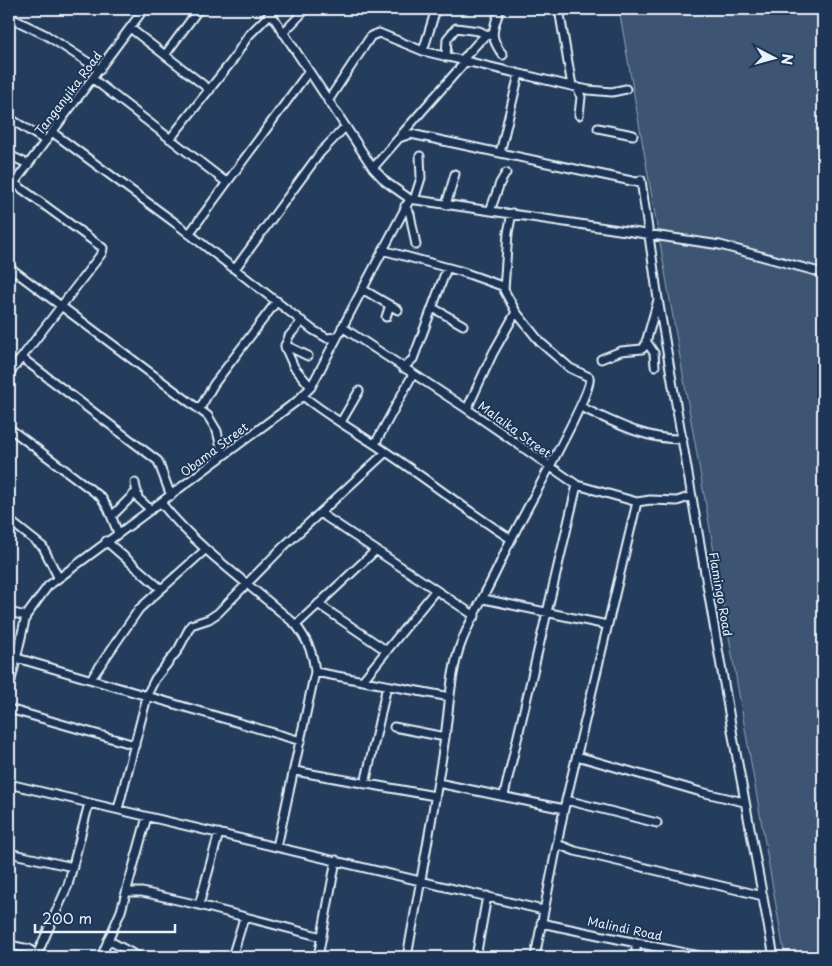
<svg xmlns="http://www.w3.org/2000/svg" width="832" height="966" viewBox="0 0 832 966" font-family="'Playpen Sans',sans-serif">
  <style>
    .green { fill: #3e5472; stroke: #93a2b5 }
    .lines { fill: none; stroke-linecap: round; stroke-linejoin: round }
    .minor-casing { stroke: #e8f1f8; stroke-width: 11 }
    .minor { stroke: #1d3557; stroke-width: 7 }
    .labels { text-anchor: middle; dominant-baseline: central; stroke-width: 4; stroke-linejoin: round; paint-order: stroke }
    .street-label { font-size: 12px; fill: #e8f1f8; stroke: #1d3557 }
  </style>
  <rect width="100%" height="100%" fill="#253d5d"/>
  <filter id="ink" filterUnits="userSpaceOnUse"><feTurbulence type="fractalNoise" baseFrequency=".02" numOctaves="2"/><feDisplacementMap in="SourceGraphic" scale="10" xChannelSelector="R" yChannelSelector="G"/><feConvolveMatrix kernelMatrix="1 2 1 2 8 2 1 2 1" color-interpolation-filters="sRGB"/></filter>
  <g filter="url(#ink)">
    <path class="green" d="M619,9h204v948h-38z"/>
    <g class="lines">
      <defs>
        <path id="minor" d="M268,9l105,159 13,14 24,17 310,46 103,28
          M500,9c-7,21 -12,27 3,46
          M559,9l13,77
          M9,17l37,18 54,35
          M130,28l80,62
          M283,33l23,-24
          M423,51l13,-42
          M165,55l34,-46
          M446,57l1,-18 9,-11 23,3 8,4
          M461,60c11,-7 17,-23 29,-25
          M93,79l133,103
          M577,87l4,10 -2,18
          M328,101l43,-65 8,-3 44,18 165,39 24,2 14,-3
          M9,118l37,23
          M598,128l35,7
          M52,132l122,90 139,108 14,8 10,-1
          M401,135l65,-74
          M170,139l62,-78 16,-25 23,-23
          M500,153l19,-79
          M9,155l19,9
          M373,168l26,-30 12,-4 230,49
          M641,180l17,119 76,443 40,215
          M9,190l135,-181
          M414,200l7,-22 -1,-22
          M446,205l9,-31
          M405,206l5,8 6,31
          M490,211l10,-28 6,-10
          M189,234l120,-163
          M382,250l78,21 42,15
          M9,267l199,149 9,15 6,25
          M235,269l85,-116 25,-26
          M362,289l36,21
          M433,308l30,17
          M386,317l4,-12
          M302,321l-13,15 -4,11 9,20 17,20
          M342,327l125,82 110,76 60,17 13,-2 27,1 15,-5
          M646,341l8,12 1,13
          M285,345l23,11
          M22,358l136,103 13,35
          M601,359l20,-8 21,-2 3,-3 13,-46
          M403,368l10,-9 34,-91
          M9,374l93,-121 1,-5 -89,-65
          M303,396c27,22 59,39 89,60 40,27 78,57 119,83
          M581,407c32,15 65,33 102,32
          M467,409l26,-56 23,-41
          M199,410l15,-26 63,-83
          M341,422l18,-31
          M9,428l92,69 7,11 10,25
          M375,444l38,-70
          M135,483l3,15 13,12
          M162,504c38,47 89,81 134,121 12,16 17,28 19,47l-38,175
          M320,513l155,103
          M112,516l25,-25
          M9,520l34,27 15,30
          M106,541l55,48
          M484,599l123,26
          M318,604l69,47
          M9,612l17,4
          M296,625l79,-74
          M17,658l284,83
          M315,672l135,25
          M91,679l48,-70 66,-59
          M363,680l72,-89
          M9,689l17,-73 22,-30 249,-185 14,-14 99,-188
          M9,709l126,36
          M394,727l51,10
          M577,756l124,36 43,10
          M295,771l140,25
          M438,783l126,26
          M9,784l534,126
          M365,784l22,-98
          M504,795l73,-310
          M566,800l91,23
          M118,809l30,-116 7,-14 23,-29 13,-25 18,-6 9,-6 65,-66 103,-95
          M557,844l18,7 188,45
          M9,853l64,14
          M127,892h15l57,13 123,32
          M199,905l20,-72
          M541,923l163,34
          M108,940l31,17
          M636,942v15
          M9,945l20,4 8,7
          M36,957l32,-72 21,-82
          M101,957l20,-46 26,-94
          M232,957l12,-39
          M318,957l18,-97
          M407,957c13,-73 27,-146 38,-220 4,-28 6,-70 17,-96 12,-30 30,-58 43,-89 10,-25 91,-162 84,-175l-19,-9 -30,-26 -24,-30 -12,-22 4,-57 4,-20
          M476,957l11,-61
          M535,957l29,-148 73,-307"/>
      </defs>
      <use href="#minor" class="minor-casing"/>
      <use href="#minor" class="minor"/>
    </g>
  </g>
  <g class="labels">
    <g class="street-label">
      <text transform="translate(68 93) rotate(-53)">Tanganyika Road</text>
      <text transform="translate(515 429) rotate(36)">Malaika Street</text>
      <text transform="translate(214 449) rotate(-37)">Obama Street</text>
      <text transform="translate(721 594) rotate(80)">Flamingo Road</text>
      <text transform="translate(625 928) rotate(12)">Malindi Road</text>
    </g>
  </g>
  <rect width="832" height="966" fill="none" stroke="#1d3557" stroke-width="30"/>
  <rect x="15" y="15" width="802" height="936" fill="none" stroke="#e8f1f8" stroke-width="2" filter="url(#ink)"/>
  <g transform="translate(774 58) rotate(96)" stroke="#1d3557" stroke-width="4" paint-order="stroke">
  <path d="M0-4L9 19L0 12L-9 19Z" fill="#e8f1f8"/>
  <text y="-8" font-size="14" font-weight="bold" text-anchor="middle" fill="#e8f1f8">N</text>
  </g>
  <path d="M35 924v8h140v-8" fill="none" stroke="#e8f1f8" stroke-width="2.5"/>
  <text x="42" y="924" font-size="15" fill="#e8f1f8" stroke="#1d3557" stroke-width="4" paint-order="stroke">200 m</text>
</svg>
